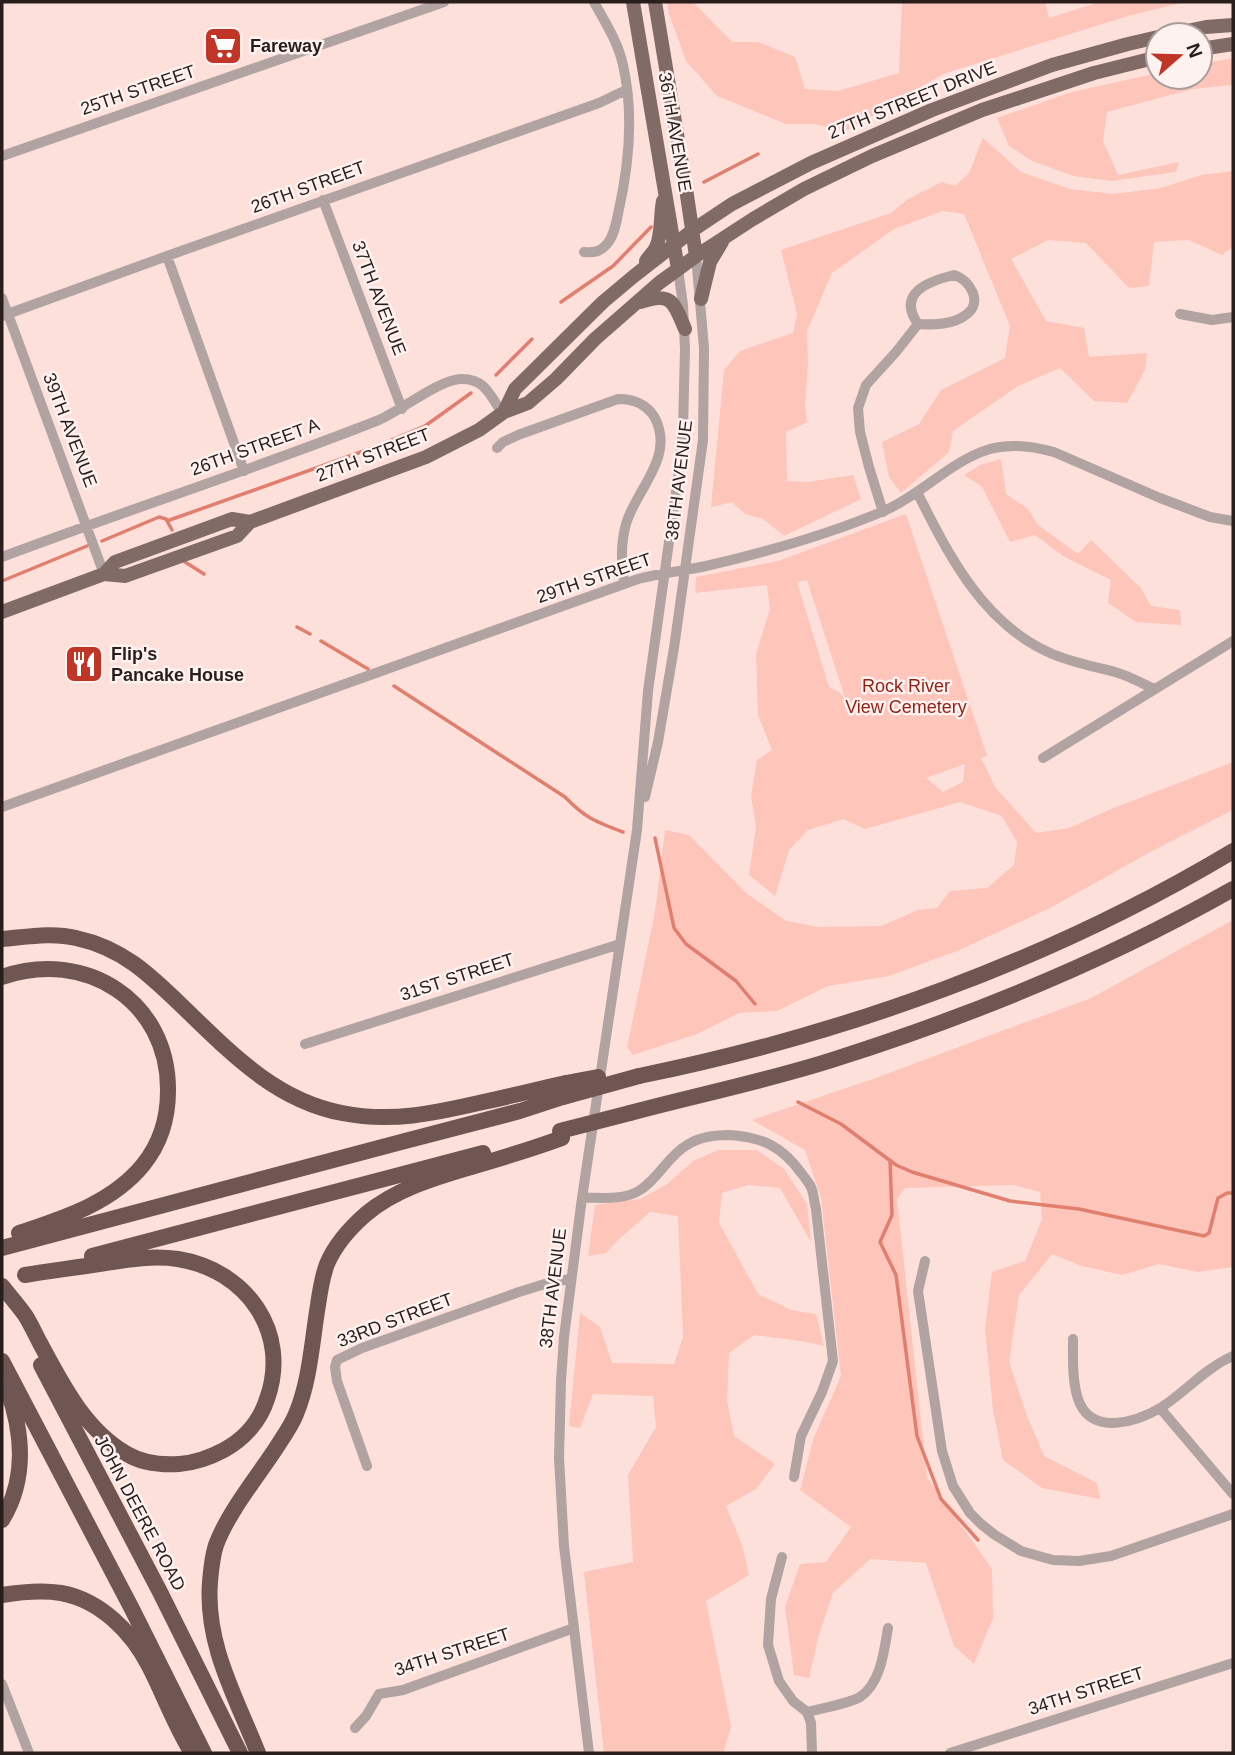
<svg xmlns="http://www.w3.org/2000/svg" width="1235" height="1755" viewBox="0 0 1235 1755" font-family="Helvetica,sans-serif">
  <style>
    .green { fill: #fec5bb; fill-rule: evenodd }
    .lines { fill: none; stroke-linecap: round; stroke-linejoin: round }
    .stream { stroke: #e17f6f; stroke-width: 3.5 }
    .minor { stroke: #b0a3a1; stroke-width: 10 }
    .major { stroke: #816b67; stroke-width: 14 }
    .highway { stroke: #705652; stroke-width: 16 }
    .highway-bridge { stroke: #705652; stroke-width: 16 }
    .labels { text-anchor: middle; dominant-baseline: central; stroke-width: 5; stroke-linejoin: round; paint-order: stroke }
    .poi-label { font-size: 18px; font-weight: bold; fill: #291e1c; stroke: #fef2f0; text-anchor: start }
    .street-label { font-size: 18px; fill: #291e1c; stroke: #fef2f0 }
    .park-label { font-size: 18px; fill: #941f13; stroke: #fef2f0 }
  </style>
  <rect width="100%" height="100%" fill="#fee0da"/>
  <path class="green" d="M667,2h26l39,40h26l37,15 10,32 33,2 61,-18 3,-71h143l4,16 50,-16h86l-57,14 -185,58 -97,57 -33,-7h-27l-69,-28 -31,-35 -17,-47z
    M1233,58v27l-40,4 -86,23 -4,29 15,34 61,-13 -3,10 -64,9 -39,-5 -41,-15 -23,-15 -12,-28 75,-26 86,-19v4h42v-13z
    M983,138l38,34 49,17 43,5 48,-6 40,-13 32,-4v76l-11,8 -33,-15 -35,2 -5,44 -20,2 -43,-45 -38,-3 -37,19 35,62 38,7 5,29 58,-4 -2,17 -18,33 -33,-2 -34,-33 -42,18 -65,45 -4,21 -48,41 -12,-16 -7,-35 37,-18 22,-34 64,-32 5,-32 -46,-112 -22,-3 -48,18 -62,44 -25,58 1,34 -3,40 2,17 -21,10 1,49 20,1 46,-7 8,24 -77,37 -21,-17 -18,-5 -13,-12 -21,5 13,-137 16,-19 53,-18 4,-19 -16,-64 110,-37 17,-14 34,-17 13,4 14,-13z
    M1001,459l5,35 22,15 10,16 40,29 13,-14 50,48 10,18 29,4 1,15 -45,-3 -28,-19 3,-23 -48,-24 -28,-21 -25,7 -28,-55 -18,-12 16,-10z
    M906,514l81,242 -6,2 14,29 41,46 33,-5 42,-19 122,-47v48l-81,41 -102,57 -93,43 -68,25 -61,10 -51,25 -38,2 -42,21 -64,21 -6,-8 28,-135 10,-82 24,5 57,58 40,28 33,6 62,-1 37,-16 19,-2 13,-17 37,-3 27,-23 3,-23 -15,-26 -42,-14 -95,27 -22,-10 -35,11 -19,20 -14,46 -26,-21 7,-48 -5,-32 6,-35 15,-10 -14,-35 -2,-61 14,-45 -3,-24 -72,8 1,-16 82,-16zM807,580l38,118v1l-6,-7 -10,-5 -32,-105zM965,764l-2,18 -20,10 -17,-14z
    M1233,920v347l-36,5 -38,-8 -37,11 -40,-9 -30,-12 -33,41 -10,67 18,54 17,40 53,27 3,16 -58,-11 -39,-28 -10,-50 -8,-81 7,-57 33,-11 17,-42 -2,-27 -27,-7 -108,3 -8,11 30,278 65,92 1,49 -19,46 -20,-18 -28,-83 -56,-4 -37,34 -15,45 -9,40 -15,-3 -9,-68 15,-43 26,-2 25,-35 -51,-37 14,-53 27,-61 -20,-178 -16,-48 -53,-30 118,-40 221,-82z
    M718,1150h39l27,19 23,35 4,38 -31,-54 -32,-3 -26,8 -3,30 39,71 33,16 25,4 8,32 -23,-5 -47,-6 -25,18 -2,48 7,35 41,28 -19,25 -30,17 16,39 7,30 -43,26 25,126 -8,26h-119l-20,-181 49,-10 -5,-87 28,-48 -3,-31 -60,-2 -13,34 -11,-2 11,-113 20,14 12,36 62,1 9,-27 -5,-121 -28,-4 -31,27 -13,14 -18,3 7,-51 45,-6 26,-14 27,-24z"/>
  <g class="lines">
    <path class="stream" d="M704,182l54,-28
      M561,302l52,-36 38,-39
      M496,375l36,-36
      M167,521l205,-73 53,-22 46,-33
      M102,541l57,-24 7,2 6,11
      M185,562l19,12
      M2,581l85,-35
      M297,627l13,7
      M321,641l47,28
      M394,686l171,111c20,21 31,25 58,35
      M655,838l19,90 12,16 50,37 19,23
      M798,1102l43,22 55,41 16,7 98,29 69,8 125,27 5,-3 9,-35 9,-5h6
      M890,1160l2,55 -12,27 16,33 21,161 24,63 37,41"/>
    <path class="minor" d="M2,156l442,-154
      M323,200l79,209
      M584,252c10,1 16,0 23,-8 7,-8 9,-20 11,-30 11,-48 16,-101 5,-149 -5,-23 -18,-43 -29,-63
      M167,256l77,215
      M954,275c16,5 29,27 13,39 -13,11 -33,11 -49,10 -22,-31 11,-43 36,-49z
      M2,298l102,276
      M1180,314l32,6 21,-3
      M2,316l165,-60 432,-153 27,-13
      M497,448l6,-6 15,-7 100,-36c16,0 29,5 37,19 20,40 -19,71 -29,106 -6,21 -4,39 -2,60
      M917,492c31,62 65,130 131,160 21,10 44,14 67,20 14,4 27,11 39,17
      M883,512l-14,-45 -9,-35 -2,-24 8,-23 30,-33 22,-28
      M2,557c125,-47 253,-88 377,-137 23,-10 58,-39 81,-41 25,-1 30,16 42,34
      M1043,758l190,-117
      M645,797l13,-55 16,-94 29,-208 1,-92 -8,-92
      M2,807l636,-228c22,-6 45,-8 68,-13 61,-14 121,-31 178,-55 37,-16 68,-51 106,-62 22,-6 43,-3 64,3l106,46 50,19 23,4
      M305,1044l315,-100
      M582,1198c18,-1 42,3 58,-8 18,-11 28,-34 47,-45 12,-8 27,-10 42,-10 33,2 53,11 73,39 3,4 7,9 9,13 3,7 3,15 5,22l17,152 -11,31 -21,44 -7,41
      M925,1261l-7,30 24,160 11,35 17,27 11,11 14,11 26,16 32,9 26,1 32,-5 122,-42
      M1073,1339c0,19 -1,41 5,60 13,38 59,23 84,8 24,-16 45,-40 71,-51
      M1160,1408l73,86
      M367,1466l-30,-85 -2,-14 2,-7 25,-12 157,-56 32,-10 20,-3
      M782,1557l-11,42 -3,46 11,36 14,20 14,11 4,11 1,30
      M2,1684l27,69
      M807,1712c12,-3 44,-9 53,-15 21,-14 24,-46 28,-69
      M355,1728l11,-12 13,-22 24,-4 171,-62
      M589,1753l-25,-207 -5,-88 2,-77 3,-44 18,-139 55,-368 11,-139 30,-213 5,-49 2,-80 -2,-44 -5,-36
      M950,1753l283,-90"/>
    <path class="major" d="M633,2l45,267
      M655,2l30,180 11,74
      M1168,35l38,-8 27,-2
      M1200,49l33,-5
      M646,261c3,-5 8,-9 10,-14 6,-11 4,-32 7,-46
      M701,299l9,-37 12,-20
      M641,302c31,-11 33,1 44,27
      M504,412l11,-23 88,-87 31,-26 59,-46 39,-26 79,-41 121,-53 120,-45 76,-21 30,-7
      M104,574l11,-12 117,-43 18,3
      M2,612l102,-38 21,2 112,-40 13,-14 176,-65 53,-27 25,-18 24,-9 28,-24 39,-40 64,-56 37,-27 57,-37 51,-30 68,-33 110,-46 112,-37 64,-16"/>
    <path class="highway" d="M2,939c24,-2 50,-7 74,-1 46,10 73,36 105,67 48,46 93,95 161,108 50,10 93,0 141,-11 28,-6 56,-13 83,-19
      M2,977c83,-29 167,24 166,114 0,27 -8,53 -25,74 -31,38 -79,53 -124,68
      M639,1076c207,-42 412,-116 594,-225
      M630,1113c67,-18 136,-32 202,-53 139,-44 274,-99 401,-171
      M2,1248l403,-107 115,-30 43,-14
      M92,1256l391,-103
      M2,1286c7,9 16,19 23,29 6,9 10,19 15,28 22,41 45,87 87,111 15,9 35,11 52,10 16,-1 30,-6 45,-14 20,-11 36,-29 43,-51 24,-67 -21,-129 -89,-140 -27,-4 -53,1 -79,5 -25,4 -50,7 -74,11
      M2,1361l130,248 72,144
      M41,1365l119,227 80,161
      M2,1520c25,-41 21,-88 5,-132
      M2,1595c19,-3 40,-5 59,-2 39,7 71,39 88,73 15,29 26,60 43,87
      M258,1753c-22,-56 -53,-109 -48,-171 1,-12 2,-25 6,-37 13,-35 44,-71 64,-103 6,-9 12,-18 16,-28 14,-33 16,-73 22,-109 2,-14 4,-28 9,-41 8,-19 23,-36 39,-50 30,-25 68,-36 105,-47 31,-9 61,-18 91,-29"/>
    <path class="highway-bridge" d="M566,1083l32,-6
      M563,1097l76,-21
      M560,1131l70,-18"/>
  </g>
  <defs>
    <symbol id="supermarket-square" viewBox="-11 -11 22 22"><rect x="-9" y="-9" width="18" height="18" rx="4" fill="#c13526" stroke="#fef2f0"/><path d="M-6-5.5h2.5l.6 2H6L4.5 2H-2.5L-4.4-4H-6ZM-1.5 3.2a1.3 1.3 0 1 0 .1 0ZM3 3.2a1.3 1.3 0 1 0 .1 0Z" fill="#fff"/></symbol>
    <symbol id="restaurant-square" viewBox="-11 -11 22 22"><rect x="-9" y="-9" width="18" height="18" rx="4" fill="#c13526" stroke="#fef2f0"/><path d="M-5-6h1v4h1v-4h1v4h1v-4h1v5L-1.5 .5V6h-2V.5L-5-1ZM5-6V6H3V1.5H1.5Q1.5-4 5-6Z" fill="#fff"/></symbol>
  </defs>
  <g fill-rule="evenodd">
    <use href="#supermarket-square" x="201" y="24" width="44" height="44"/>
    <use href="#restaurant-square" x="62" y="642" width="44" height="44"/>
  </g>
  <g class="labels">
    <g class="poi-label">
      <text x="250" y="46">Fareway</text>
      <text x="111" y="654">Flip's<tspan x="111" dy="21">Pancake House</tspan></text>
    </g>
    <g class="street-label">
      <text transform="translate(138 90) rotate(-19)">25TH STREET</text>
      <text transform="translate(912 100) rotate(-22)">27TH STREET DRIVE</text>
      <text transform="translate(675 132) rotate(80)">36TH AVENUE</text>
      <text transform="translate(308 187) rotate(-20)">26TH STREET</text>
      <text transform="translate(379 298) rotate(69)">37TH AVENUE</text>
      <text transform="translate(70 430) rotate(69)">39TH AVENUE</text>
      <text transform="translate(255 447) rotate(-20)">26TH STREET A</text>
      <text transform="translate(373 455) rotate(-21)">27TH STREET</text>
      <text transform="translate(679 480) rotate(-83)">38TH AVENUE</text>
      <text transform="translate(594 578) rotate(-19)">29TH STREET</text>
      <text transform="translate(457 977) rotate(-18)">31ST STREET</text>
      <text transform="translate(553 1288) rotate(-83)">38TH AVENUE</text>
      <text transform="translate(395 1320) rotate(-21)">33RD STREET</text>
      <text transform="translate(140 1513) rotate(62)">JOHN DEERE ROAD</text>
      <text transform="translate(452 1652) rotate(-18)">34TH STREET</text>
      <text transform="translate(1086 1691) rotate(-18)">34TH STREET</text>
    </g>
    <g class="park-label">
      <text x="906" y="686">Rock River<tspan x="906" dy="21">View Cemetery</tspan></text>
    </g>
  </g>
  <rect width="1235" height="1755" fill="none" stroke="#291e1c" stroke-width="7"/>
  <g transform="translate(1179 56) rotate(70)"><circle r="33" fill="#fef2f0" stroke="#a99d9b" stroke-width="2"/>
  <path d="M0-5L12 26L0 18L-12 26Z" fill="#c13526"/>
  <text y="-10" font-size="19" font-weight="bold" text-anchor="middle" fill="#291e1c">N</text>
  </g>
</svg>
